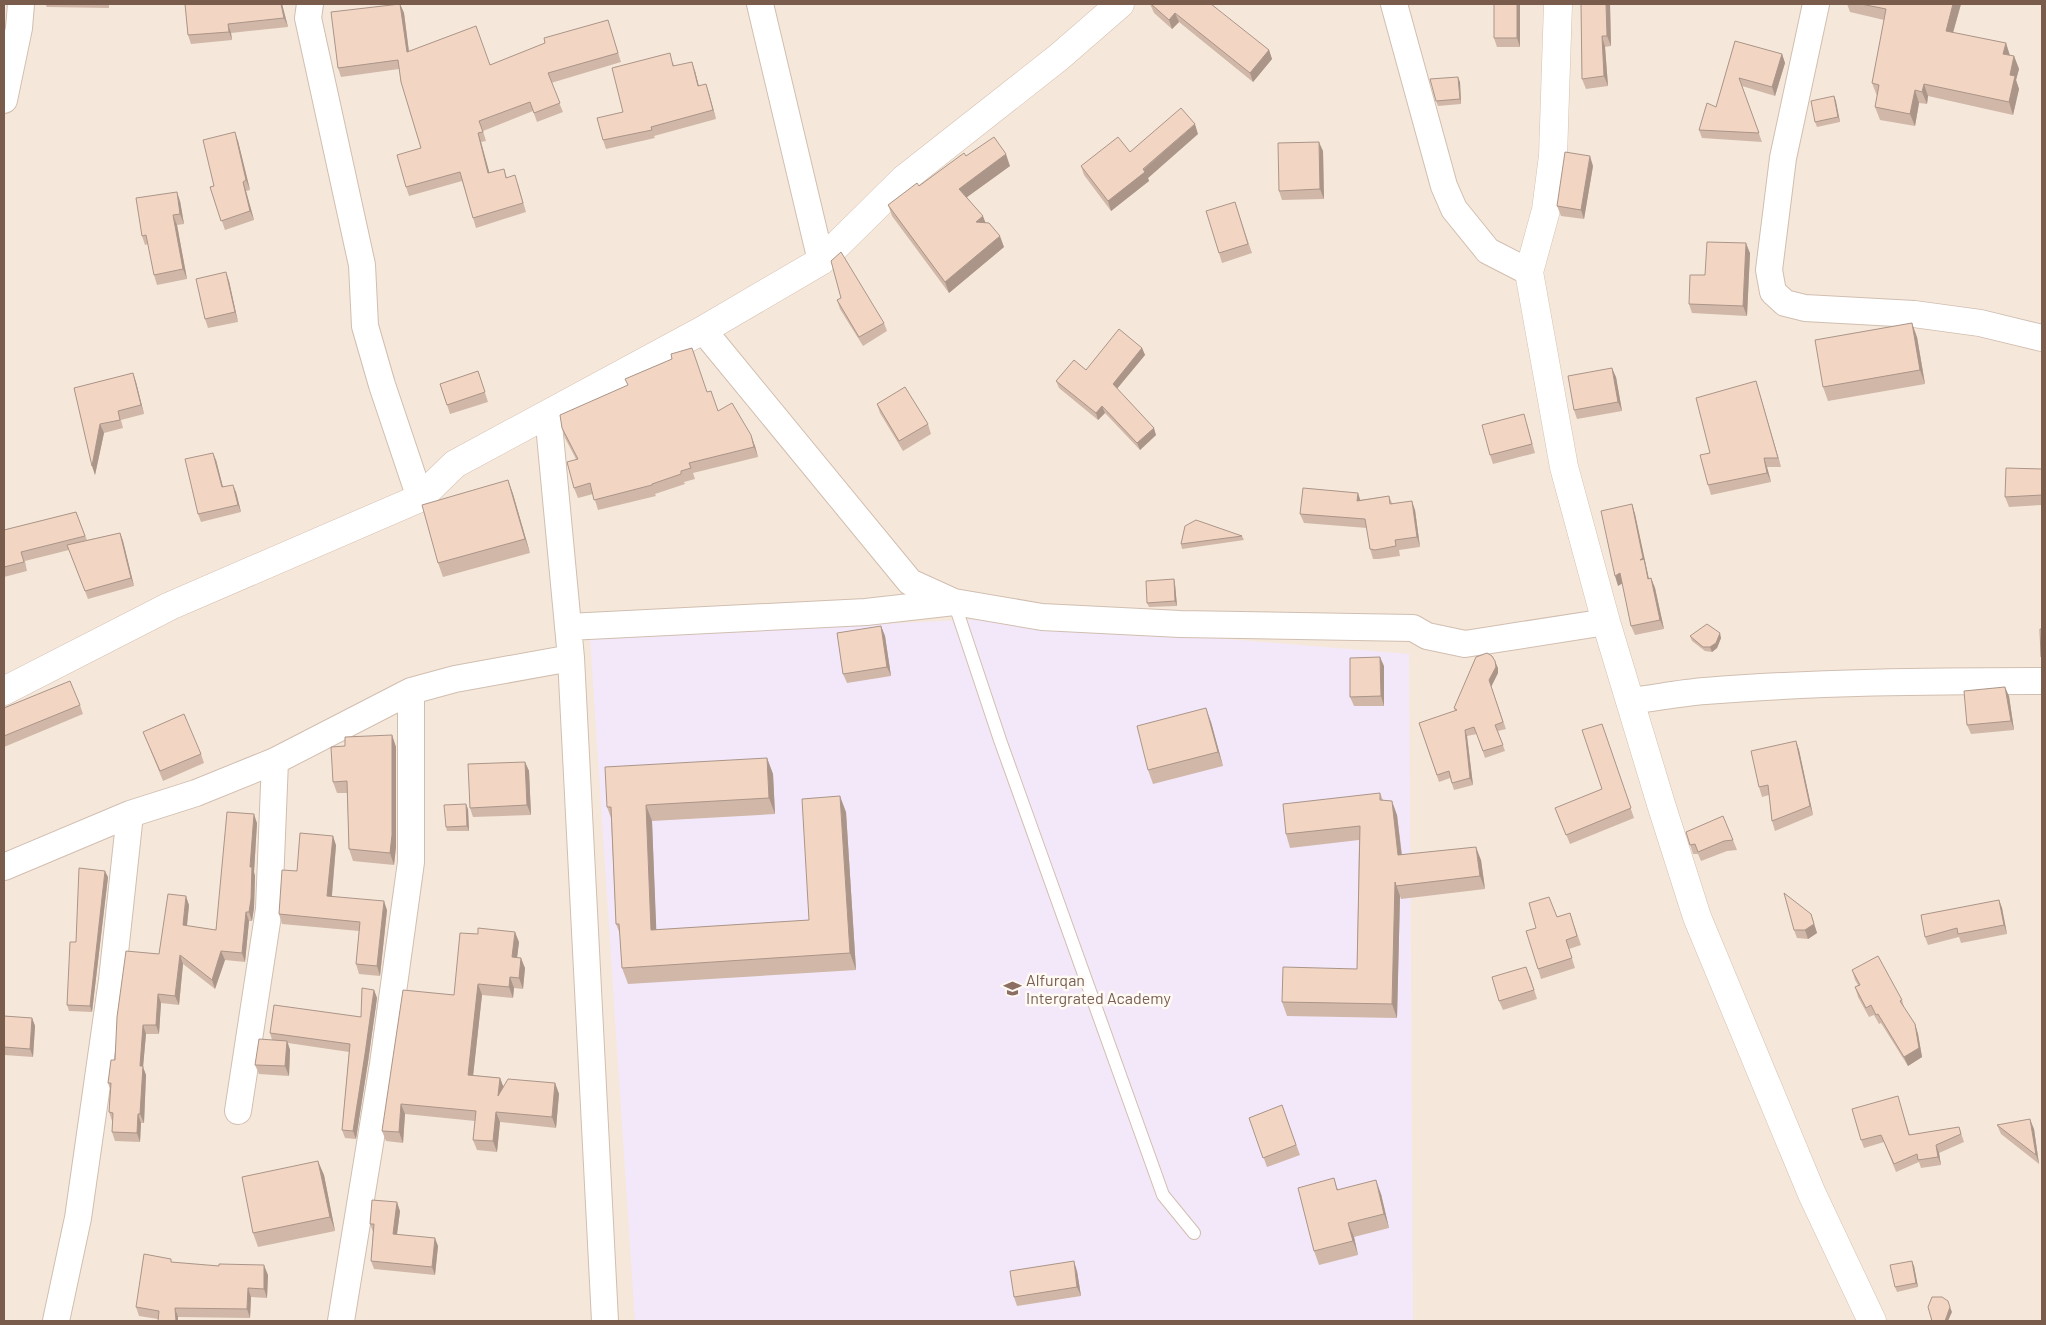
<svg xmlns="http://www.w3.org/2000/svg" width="2046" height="1325" viewBox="0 0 2046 1325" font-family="Barlow,sans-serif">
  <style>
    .residential { fill: #f5e8da }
    .education { fill: #f3e8fa }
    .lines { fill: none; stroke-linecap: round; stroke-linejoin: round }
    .lane-casing { stroke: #d1beb0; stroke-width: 14 }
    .street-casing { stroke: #d1beb0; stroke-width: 28 }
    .secondary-casing { stroke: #d6c0b0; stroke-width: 29 }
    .lane { stroke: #fff; stroke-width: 12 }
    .street { stroke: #fff; stroke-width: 26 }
    .secondary { stroke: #fff; stroke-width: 28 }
    .wall { fill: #d1b7a8 }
    .shaded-wall { fill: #aa9588 }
    .building { fill: #f3d5c3; stroke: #aa9588 }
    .labels { text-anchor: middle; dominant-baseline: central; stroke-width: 5; stroke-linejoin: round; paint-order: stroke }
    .education-label { font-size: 16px; fill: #785e54; stroke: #fffaf3; text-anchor: start }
  </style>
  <rect width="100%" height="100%" fill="#fdf6ec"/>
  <path class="residential" d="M4,4h2038v1317h-2038z"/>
  <path class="education" d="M985,619l424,35 4,667h-778l-45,-684z"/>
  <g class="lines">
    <defs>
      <path id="lane" d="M954,602l46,138 163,455 31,38"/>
      <path id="street" d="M310,4l-2,14 54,247 3,61 17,59 38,113
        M760,4l61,257
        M1394,4l50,182 10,23 34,42 41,21
        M1816,4l-33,154 -14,112 4,22 12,11 20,5 109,6 66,9 62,15
        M4,100l15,-72 2,-24
        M703,330l207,252 44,20 88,15 138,7 233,4 14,8 38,8 141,-22
        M548,414l23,244 34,663
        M568,627l298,-15 88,-10
        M1630,701c25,-3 50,-8 75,-10 112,-9 225,-10 337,-10
        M4,867l126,-53 66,-21 79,-32 136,-70 44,-12 116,-21
        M238,1111l31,-202 6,-148
        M56,1321l22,-103 34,-238 18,-166
        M341,1321l42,-257 28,-202v-171"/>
      <path id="secondary" d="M1558,4l-5,152 -7,54 -17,62 35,195 42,155 55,182 36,113 115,277 60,127
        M4,691l166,-85 250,-108 35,-34 248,-134 118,-69 83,-82 155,-122 61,-53"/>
    </defs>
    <use href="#lane" class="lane-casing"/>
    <use href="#street" class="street-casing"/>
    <use href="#secondary" class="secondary-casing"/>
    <use href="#lane" class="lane"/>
    <use href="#street" class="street"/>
    <use href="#secondary" class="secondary"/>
  </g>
  <path class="wall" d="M45,4h64v4l-62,-1z
    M185,4h97l6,23 -57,6 1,7 -41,4 -3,-9z
    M400,4l4,9 5,38 81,14 118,-45 13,42 -70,21 12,29 -26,10 -4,-11 -50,20 3,10 -5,1 8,31 15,-4 3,9 11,6 8,28 -50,16 -14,-47 -53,15 -3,-9 15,-39 -22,-79 -58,8 -3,-9z
    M1150,4l119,46 3,9 -19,23 -74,-60 -7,7 -18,-16z
    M1494,4h26v43h-23l-3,-9z
    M1581,4h29l1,42 -6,1 3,39 -22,3 -4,-10z
    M1847,4h114l-8,29 53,10 4,13h4l5,13 -3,11 3,9 -6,26 -85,-19 -1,8 -8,-1 -4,23 -35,-6 -5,-13 2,-11 -5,-13 12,-63 -34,-8z
    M1735,41l47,13 3,9 -10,33 -33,-10 20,56 -60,-4 -3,-8 17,-23z
    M673,62l1,4 21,5 4,15 7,-2 10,35 -62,17 1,2 -49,11 -3,-9 20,-28z
    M1460,82l1,22 -23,2 -2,-5z
    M1834,96l6,26 -23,5 -2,-5z
    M1198,134l-50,44 1,3 -38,30 -27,-36 -3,-9z
    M238,141l12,49 -4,1 8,29 -29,10 -15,-43 4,-1z
    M1323,151l1,48 -42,1 -3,-9z
    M966,156l44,10 -43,31 37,50 -55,46 -57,-77 -4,-11 31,-19z
    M1593,166l-9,53 -23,-3 -4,-10z
    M180,201l4,23 -7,1 10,54 -30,6 -3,-10 -6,-31 -3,1 -3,-9z
    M1235,202l17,51 -30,10 -3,-10z
    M1750,253l-3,63 -55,-3 -3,-9 16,-29z
    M229,281l9,41 -30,6 -3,-9z
    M837,300l47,23 3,8 -24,15 -23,-37z
    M1917,337l8,47 -97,17 -5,-14z
    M1142,348l3,7 -28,34 39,46 -16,15 -35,-37 -7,7 -39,-32 -3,-7z
    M478,371l10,31 -38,12 -10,-30z
    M133,373l3,9 8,32 -23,6 2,8 -19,5 -9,42 -21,-87z
    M1616,377l6,34 -45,8 -3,-9z
    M1756,381l25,86h-14l4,15 -60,13 -3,-10 2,-32z
    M707,392l11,19 37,35 3,11 -65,16 2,6 -11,3 1,2 -30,10 1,2 -58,14 -5,-16 -15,4 -4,-10 2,-29 -11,-21 -3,-10z
    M877,404l51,20 3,10 -28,17 -23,-38z
    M1527,424l8,29 -42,11 -3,-9z
    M216,460l7,27 13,5 5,20 -40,10 -3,-8z
    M2042,469v36l-33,2 -4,-10z
    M508,480l5,14 17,59 -87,24 -5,-14z
    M1389,496l3,7 23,7 5,37 -21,3 1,6 -21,3h-6l-3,-10 -3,-21 -63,-5 -4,-9 60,-14z
    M1632,504l3,10 14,65 2,-1 4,10 9,41 -29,6 -4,-9 -9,-43 -4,3z
    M76,512l11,28 33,-7 3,8 11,45 -46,13 -19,-49 -44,11 2,10 -23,6v-47z
    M1242,536l2,4 -62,9 -1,-5z
    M1174,579l1,5 2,22 -28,1 -2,-4z
    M881,626l4,10 6,40 -44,7 -4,-9z
    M1690,636l31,2 -4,10 -5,4 -7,-1 -13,-10z
    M1384,666v40h-30l-4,-9z
    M1498,668v5l-7,14 15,42 -8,2 7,20 -20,7 -8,-24 -10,2 6,49 -19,5 -4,-12 -11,4 -20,-59 36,-12 -1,-3z
    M2009,696l5,34 -43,4 -4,-9z
    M80,705l3,9 -79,33v-39z
    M1211,722l12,44 -70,18 -5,-14z
    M1602,724l32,94 -64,26 -11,-27 43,-28z
    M143,732l58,22 3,9 -41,18z
    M392,735l4,12v100l-2,18 -41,-4 -4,-12 -2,-56h-10l-4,-11 12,-36z
    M1796,741l3,9 14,65 -38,16 -3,-10 -3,-26 -7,2 -3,-10z
    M767,758l6,16 2,40 -123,7 4,109 153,-10 37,-108 10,158 -228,14 -6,-16 -2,-34 -4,-10 -5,-106 -4,-11z
    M525,762l4,9 2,44 -58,2 -3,-9z
    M1380,793l3,7 14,15 5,39 79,6 4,29 -84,10 -1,-3 -3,122 -110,-2 -5,-14 75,-33 2,-129 -69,8 -4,-14z
    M468,809l1,22h-22l-1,-4z
    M257,823l-3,49 1,4 -1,32 -2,13h-3l-4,41 -20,-2 -10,29 -32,-25 -4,41 -18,-2 -2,31h-13l-3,33 3,8 -2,48h-3l-1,19 -25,-1 -3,-9v-11l-3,-9 1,-23 -2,-6 7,-23 44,-106 30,-49 -2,21 29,4z
    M1686,832l47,8 4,10 -10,1 -26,10 -3,-7h-5z
    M336,845l-4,51 55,14 -7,66 -21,-2 -3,-10 3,-33 -77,-7 -3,-10 18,-43z
    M108,877l-16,135 -23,-1 -2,-6 9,-63z
    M1999,900l3,8 5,26 -46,9 -2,-6 -31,8 -3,-8z
    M1570,913l11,32 -12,4 6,19 -34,11 -3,-10 -2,-41 21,-11z
    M1811,914l6,19 -9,6 -11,-1 -3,-8z
    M519,942l-2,15 8,11 -2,21 -9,-1 -1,10 -31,-3 -9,80 27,3 3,9 52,-4 4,11 -3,34 -56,-6 -3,30 -20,-2 -4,-10 2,-19 -70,-7 -2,29 -17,-2 -4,-10 72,-136z
    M1852,970l50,30 3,10 10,14 3,10 4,23 -14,9 -27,-43 -2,1 -5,-9 -5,2 -11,-20 -3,-10 3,-2 -3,-5z
    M1530,976l7,23 -34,11 -4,-9z
    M374,990l3,8 -9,64 -12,77 -11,-1 -3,-8 7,-78 -61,-9 2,7 -1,26 -30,-2 -4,-9 17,-25 -2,-7 91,-16z
    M4,1016l28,2 3,8 -2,31 -29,-2z
    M1900,1104l10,31 49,-8 5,15 -25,11 2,12 -20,3 -2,-6 -23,10 -12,-30 -20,6 -3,-8z
    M1282,1105l18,50 -33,12 -18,-49z
    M1997,1125l37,4 5,35 -38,-30z
    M324,1175l11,56 -77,16 -5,-14z
    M1334,1178l4,12 43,4 8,34 -35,9 4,18 -39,10 -5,-14z
    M400,1211l-3,23 41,12 -3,29 -61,-6 -3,-8 2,-29 -3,-8z
    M172,1262l96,13 -1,23 -16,-1 -1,21 -72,-1v4h-20v-2l-19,-3 -3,-9z
    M1914,1266l4,21 -21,5 -2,-5z
    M1077,1271l4,25 -64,10 -3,-9z"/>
  <path class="shaded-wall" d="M281,4h1l6,23 -4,-9z
    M400,4l4,9 6,48 -3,-9z
    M1517,4h3v43l-3,-9z
    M1606,4h4l1,42 -4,-10z
    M1953,4h8l-11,39 -4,-12z
    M1175,13l4,9 -7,7 -3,-9z
    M228,24l3,9 1,7 -3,-8z
    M1602,36l3,11 3,39 -4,-10z
    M2006,43l4,13 -7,-2z
    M1269,50l3,9 -19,23 -3,-9z
    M1782,54l3,9 -10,33 -3,-9z
    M2014,56l5,13 -3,11 3,9 -6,26 -4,-13 1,-27z
    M692,62l3,9 6,24 -3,-9z
    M1458,77l2,5 1,22 -1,-5z
    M706,84l3,9 7,26 -3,-9z
    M1924,84l4,12 -1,8 -5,-12z
    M1915,90l4,13 -4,23 -5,-12z
    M1834,96l2,5 4,21 -2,-5z
    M1195,124l3,10 -50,44 1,3 -38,30 -3,-10z
    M235,132l3,9 12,49 -4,-10z
    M478,133l3,9 11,40 -4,-9z
    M1319,142l4,9 1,48 -4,-10z
    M1006,154l4,12 -47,34 -4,-11z
    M1590,156l3,10 -9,53 -3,-9z
    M243,182l3,9 8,29 -4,-9z
    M177,192l3,9 4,23 -4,-10z
    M173,215l4,10 10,54 -4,-10z
    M983,216l4,11 -11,-5z
    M1000,236l4,11 -55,46 -4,-11z
    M1746,243l4,10 -3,63 -4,-10z
    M226,272l3,9 9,41 -3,-10z
    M1912,323l5,14 8,47 -5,-14z
    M1142,348l3,7 -30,36 -2,-7z
    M1612,368l4,9 6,34 -4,-9z
    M133,373l3,9 8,32 -3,-9z
    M1756,381l3,10 22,76 -3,-9z
    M1102,406l3,7 -7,7 -2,-7z
    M100,424l4,9 -9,42 -3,-9z
    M1154,428l2,7 -16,15 -3,-7z
    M751,435l4,11 3,11 -4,-10z
    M213,453l3,7 9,35 -3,-8z
    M1764,458l3,9 4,15 -4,-9z
    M508,480l5,14 17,59 -5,-14z
    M233,485l3,7 5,20 -3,-7z
    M1358,493l3,9 -4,-1z
    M1412,501l3,9 5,37 -3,-10z
    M1632,504l3,10 16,75 -11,-29z
    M120,533l3,8 11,45 -3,-8z
    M1620,573l3,10 -5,3 -3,-10z
    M1651,578l4,10 9,41 -4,-9z
    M1174,579l1,5 2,22 -2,-5z
    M881,626l4,10 6,40 -4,-9z
    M1720,633l1,5 -4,10 -5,4 -2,-5z
    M1380,657l4,9v40l-3,-10z
    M1495,661l3,7v5l-7,14 15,42 -17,-49z
    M2005,687l4,9 5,34 -3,-9z
    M1206,708l5,14 12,44 -5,-14z
    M1465,730l2,6 6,49 -3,-7z
    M392,735l4,12v100l-2,18 -4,-12z
    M1796,741l3,9 14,65 -3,-9z
    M767,758l6,16 2,40 -6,-16z
    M525,762l4,9 2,44 -4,-10z
    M840,796l6,16 10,158 -6,-17z
    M1392,801l5,14 6,53 -5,-13z
    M466,804l2,5 1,22 -2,-5z
    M646,805l6,16 5,126 -6,-17z
    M254,814l3,9 -3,49 1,4 -1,32 -2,13 -3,-9 1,-45z
    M333,836l3,9 -5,60 -4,-9z
    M1476,847l5,13 4,29 -5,-13z
    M105,871l3,6 -16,135 -2,-6z
    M1395,882l5,14 -3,122 -5,-14z
    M186,896l3,9 -3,29 -3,-9z
    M1999,900l3,8 5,26 -3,-9z
    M384,901l3,9 -7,66 -3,-10z
    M246,912l3,9 -4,41 -3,-9z
    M1811,914l6,19 -9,6 -3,-9z
    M515,932l4,10 -3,25 -4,-10z
    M221,951l4,9 -10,29 -3,-9z
    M180,955l3,9 -4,41 -4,-9z
    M521,958l4,10 -2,21 -4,-11z
    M510,977l4,11 -1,10 -4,-11z
    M478,984l4,11 -10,91 -4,-11z
    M374,990l3,8 -9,64 -12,77 -3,-8z
    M158,994l3,9 -2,31 -3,-9z
    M32,1018l3,8 -2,31 -3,-8z
    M1915,1024l3,10 4,23 -14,9 -4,-9z
    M143,1025l3,9 -3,33 3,8 -2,48 -4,-9v-48z
    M287,1041l3,9 -1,26 -4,-10z
    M500,1078l4,10 -6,8z
    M555,1083l4,11 -3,34 -4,-11z
    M401,1104l4,10 -2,29 -4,-11z
    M496,1112l4,10 -3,30 -4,-11z
    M138,1114l3,9 -1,19 -3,-9z
    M2030,1119l4,10 5,35 -3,-9z
    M1936,1145l3,8 2,12 -3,-8z
    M318,1161l6,14 11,56 -5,-14z
    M1376,1180l5,14 8,34 -5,-14z
    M397,1202l3,9 -4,31 -3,-8z
    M1348,1223l6,14 4,18 -5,-14z
    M435,1238l3,8 -3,29 -3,-8z
    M1074,1261l3,10 4,25 -4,-9z
    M1912,1261l2,5 4,21 -2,-4z
    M264,1265l4,10 -1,23 -3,-9z
    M248,1288l3,9 -1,21 -3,-9z
    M1950,1307l2,5 -4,9h-3z
    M175,1308l3,9v4h-2z"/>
  <path class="building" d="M185,4h96l3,14 -56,6 1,8 -41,3z
    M400,4l7,48 69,-26 14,39 55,-22 -1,-5 64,-18 10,33 -70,20 12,30 -26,10 -4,-11 -51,19 4,11 -5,1 10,40 16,-4 2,9 9,-3 8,28 -50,15 -13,-46 -54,15 -9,-32 24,-7 -20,-66 -3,-22 -60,8 -7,-56z
    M1151,4h60l58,46 -19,23 -75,-60 -6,7z
    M1494,4h23v34h-23z
    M1581,4h25l1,32h-5l2,40 -22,3z
    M1861,4h92l-7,27 60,12 -3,11 11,2 -4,19 5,1 -6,26 -85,-18 -2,8 -7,-2 -5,24 -35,-7 4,-22 -7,-2 14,-74z
    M1735,41l47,13 -10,33 -33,-9 20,55 -60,-3 8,-27 9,4z
    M670,53l3,13 19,-4 6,24 8,-2 7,26 -62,17 1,3 -49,10 -6,-22 26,-6 -11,-44z
    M1458,77l2,22 -24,2 -6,-22z
    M1834,96l4,21 -23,5 -4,-21z
    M1181,108l14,16 -52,45 2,3 -37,29 -27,-35 37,-29 12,15z
    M235,132l11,48 -3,2 7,29 -29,10 -11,-34 4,-1 -11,-46z
    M994,137l12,17 -47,35 24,27 -7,6 13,1 11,13 -55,46 -57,-77 29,-22 2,3 45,-33 2,3z
    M1319,142l1,47 -41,2 -1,-48z
    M1565,152l25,4 -9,54 -24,-4z
    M177,192l3,22 -7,1 10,54 -29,6 -8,-40 -4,1 -6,-38z
    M1235,202l13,42 -29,9 -13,-42z
    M1707,242l39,1 -3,63 -54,-2 1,-29h15z
    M841,252l43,71 -25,14 -22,-37 4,-2 -10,-37z
    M226,272l9,40 -30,7 -9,-40z
    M1912,323l8,47 -97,17 -8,-47z
    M1119,329l23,19 -29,36 41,44 -17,15 -35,-37 -6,7 -40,-32 18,-21 12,10z
    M692,348l15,44 4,-1 7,20 14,-8 19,32 3,12 -65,16 2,5 -10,3v3l-29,10v1l-58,15 -4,-17 -16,5 -7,-26 11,-3 -16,-31 -2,-13 68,-30 -3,-6 47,-20 -1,-5z
    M1612,368l6,34 -44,8 -6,-34z
    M478,371l7,21 -38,13 -7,-21z
    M133,373l8,32 -23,6 2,9 -20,4 -8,42 -18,-78z
    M1756,381l22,77h-14l3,15 -59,12 -8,-30 10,-2 -14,-55z
    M905,387l23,37 -29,17 -22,-37z
    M1524,414l8,30 -42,11 -8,-30z
    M213,453l9,34 11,-2 5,20 -40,9 -13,-55z
    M2006,468l36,1v26l-37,2z
    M508,480l17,59 -87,24 -16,-58z
    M1303,488l55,5 -1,8 32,-5 1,8 22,-3 5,36 -22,3 1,6 -21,4 -5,-1 -5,-30 -65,-5z
    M1632,504l11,54 -3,2 4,-1 4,20 3,-1 9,42 -29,6 -11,-53 -5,3 -14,-65z
    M76,512l9,24 -64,16 3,10 -20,5v-37z
    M1196,520l46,16 -61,8 4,-18z
    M120,533l11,45 -46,13 -18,-46z
    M1174,579l1,22 -28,2 -1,-22z
    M1707,624l13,9 -4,10 -6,4h-7l-13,-11z
    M881,626l6,41 -44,7 -6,-41z
    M2040,629h2v28h-1z
    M1487,653l5,3 3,5 1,6 -7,13 14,42 -8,3 8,20 -20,6 -9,-24 -9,3 5,48 -18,5 -3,-12 -12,4 -18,-52 38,-13 -3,-2 22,-51z
    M1380,657l1,39 -31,1v-39z
    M70,681l10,24 -76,31v-28z
    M2005,687l6,34 -44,4 -3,-34z
    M1206,708l12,44 -70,18 -11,-44z
    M184,714l17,40 -41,17 -17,-39z
    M1602,724l29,84 -65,27 -11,-27 47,-19 -20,-59z
    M392,735v100l-2,18 -41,-4 -2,-68 -14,1 -2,-35 14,-1v-9z
    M1796,741l14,65 -38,15 -4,-36 -9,2 -8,-36z
    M767,758l2,40 -123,7 5,125 158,-10 -7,-121 38,-3 10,157 -228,15 -3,-44h-3l-5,-117h-4l-2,-40z
    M525,762l2,43 -57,3 -2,-44z
    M1380,793v7l12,1 6,54 78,-8 4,29 -84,10 -1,-4 -3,122 -110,-2 1,-35 74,2 3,-143 -74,8 -3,-30z
    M466,804l1,22 -21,1 -2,-22z
    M227,812l27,2 -4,53h2l-1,32 -2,13h-3l-4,41 -21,-2 -9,29 -32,-25 -5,41 -17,-2 -2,31h-13l-3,41h3l-3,48h-2l-1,19 -25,-1 1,-19 -4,-1 2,-29h-3l3,-23h4l2,-43 9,-66 33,3 9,-60 18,2 -3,29 33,5z
    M1723,816l10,24 -9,1 -26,11 -3,-8 -5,1 -4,-13z
    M300,833l33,3 -6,60 57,5 -7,65 -21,-2 4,-42 -81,-8 3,-44 15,1z
    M79,868l26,3 -15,135 -23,-1 3,-63h6z
    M1784,893l27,21 3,10 -9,6h-11z
    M1549,897l8,20 13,-4 7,23 -11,4 6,18 -34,11 -12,-38 10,-3 -7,-25z
    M1999,900l5,25 -46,9 -1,-6 -32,9 -4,-22z
    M478,928l37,4 -3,25 9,1 -2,20 -9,-1 -1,10 -31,-3 -10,91 32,3 -2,18 10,-17 47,4 -3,34 -56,-5 -3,29 -20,-1 3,-29 -75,-7 -2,28 -17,-1 21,-141 51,5 6,-62 18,1z
    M1878,956l24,44 -2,1 15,23 4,24 -15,9 -26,-43 -2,1 -5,-10 -5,3 -11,-21 5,-2 -8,-15z
    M1526,967l8,23 -35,11 -7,-24z
    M362,988l12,2 -9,64 -12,77 -11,-1 8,-86 -80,-11 4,-28 87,12z
    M4,1016l28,2 -2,31 -26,-2z
    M259,1039l28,2 -2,25 -30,-1z
    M1898,1096l11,39 50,-8 2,7 -25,11 2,12 -20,3 -1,-6 -23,10 -13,-29 -20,5 -9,-31z
    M1282,1105l14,40 -33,13 -14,-40z
    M2030,1119l6,36 -39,-30z
    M318,1161l12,56 -77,16 -11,-56z
    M1334,1178l3,12 39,-10 8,34 -36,9 5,18 -39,10 -16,-63z
    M372,1200l25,2 -4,32 42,4 -3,29 -61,-6 3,-37h-4z
    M144,1254l27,5v3l48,4v-2l45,1v24l-16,-1 -1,21 -72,-1 1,13h-18l1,-10 -23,-4z
    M1074,1261l3,26 -63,10 -4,-26z
    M1912,1261l4,22 -21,4 -5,-22z
    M1932,1297h10l6,4 2,6 -5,14h-13l-4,-14z"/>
  <defs>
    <symbol id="school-bare" viewBox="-9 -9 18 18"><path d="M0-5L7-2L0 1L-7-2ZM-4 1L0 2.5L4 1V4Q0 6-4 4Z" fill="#8d6e63" stroke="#fffaf3" stroke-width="2.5" paint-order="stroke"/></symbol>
  </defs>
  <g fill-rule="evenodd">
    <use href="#school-bare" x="1000" y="976" width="25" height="25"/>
  </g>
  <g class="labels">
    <g class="education-label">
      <text x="1026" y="979">Alfurqan<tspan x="1026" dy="18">Intergrated Academy</tspan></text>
    </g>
  </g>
  <rect width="2046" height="1325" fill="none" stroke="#7a5c4d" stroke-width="10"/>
</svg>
